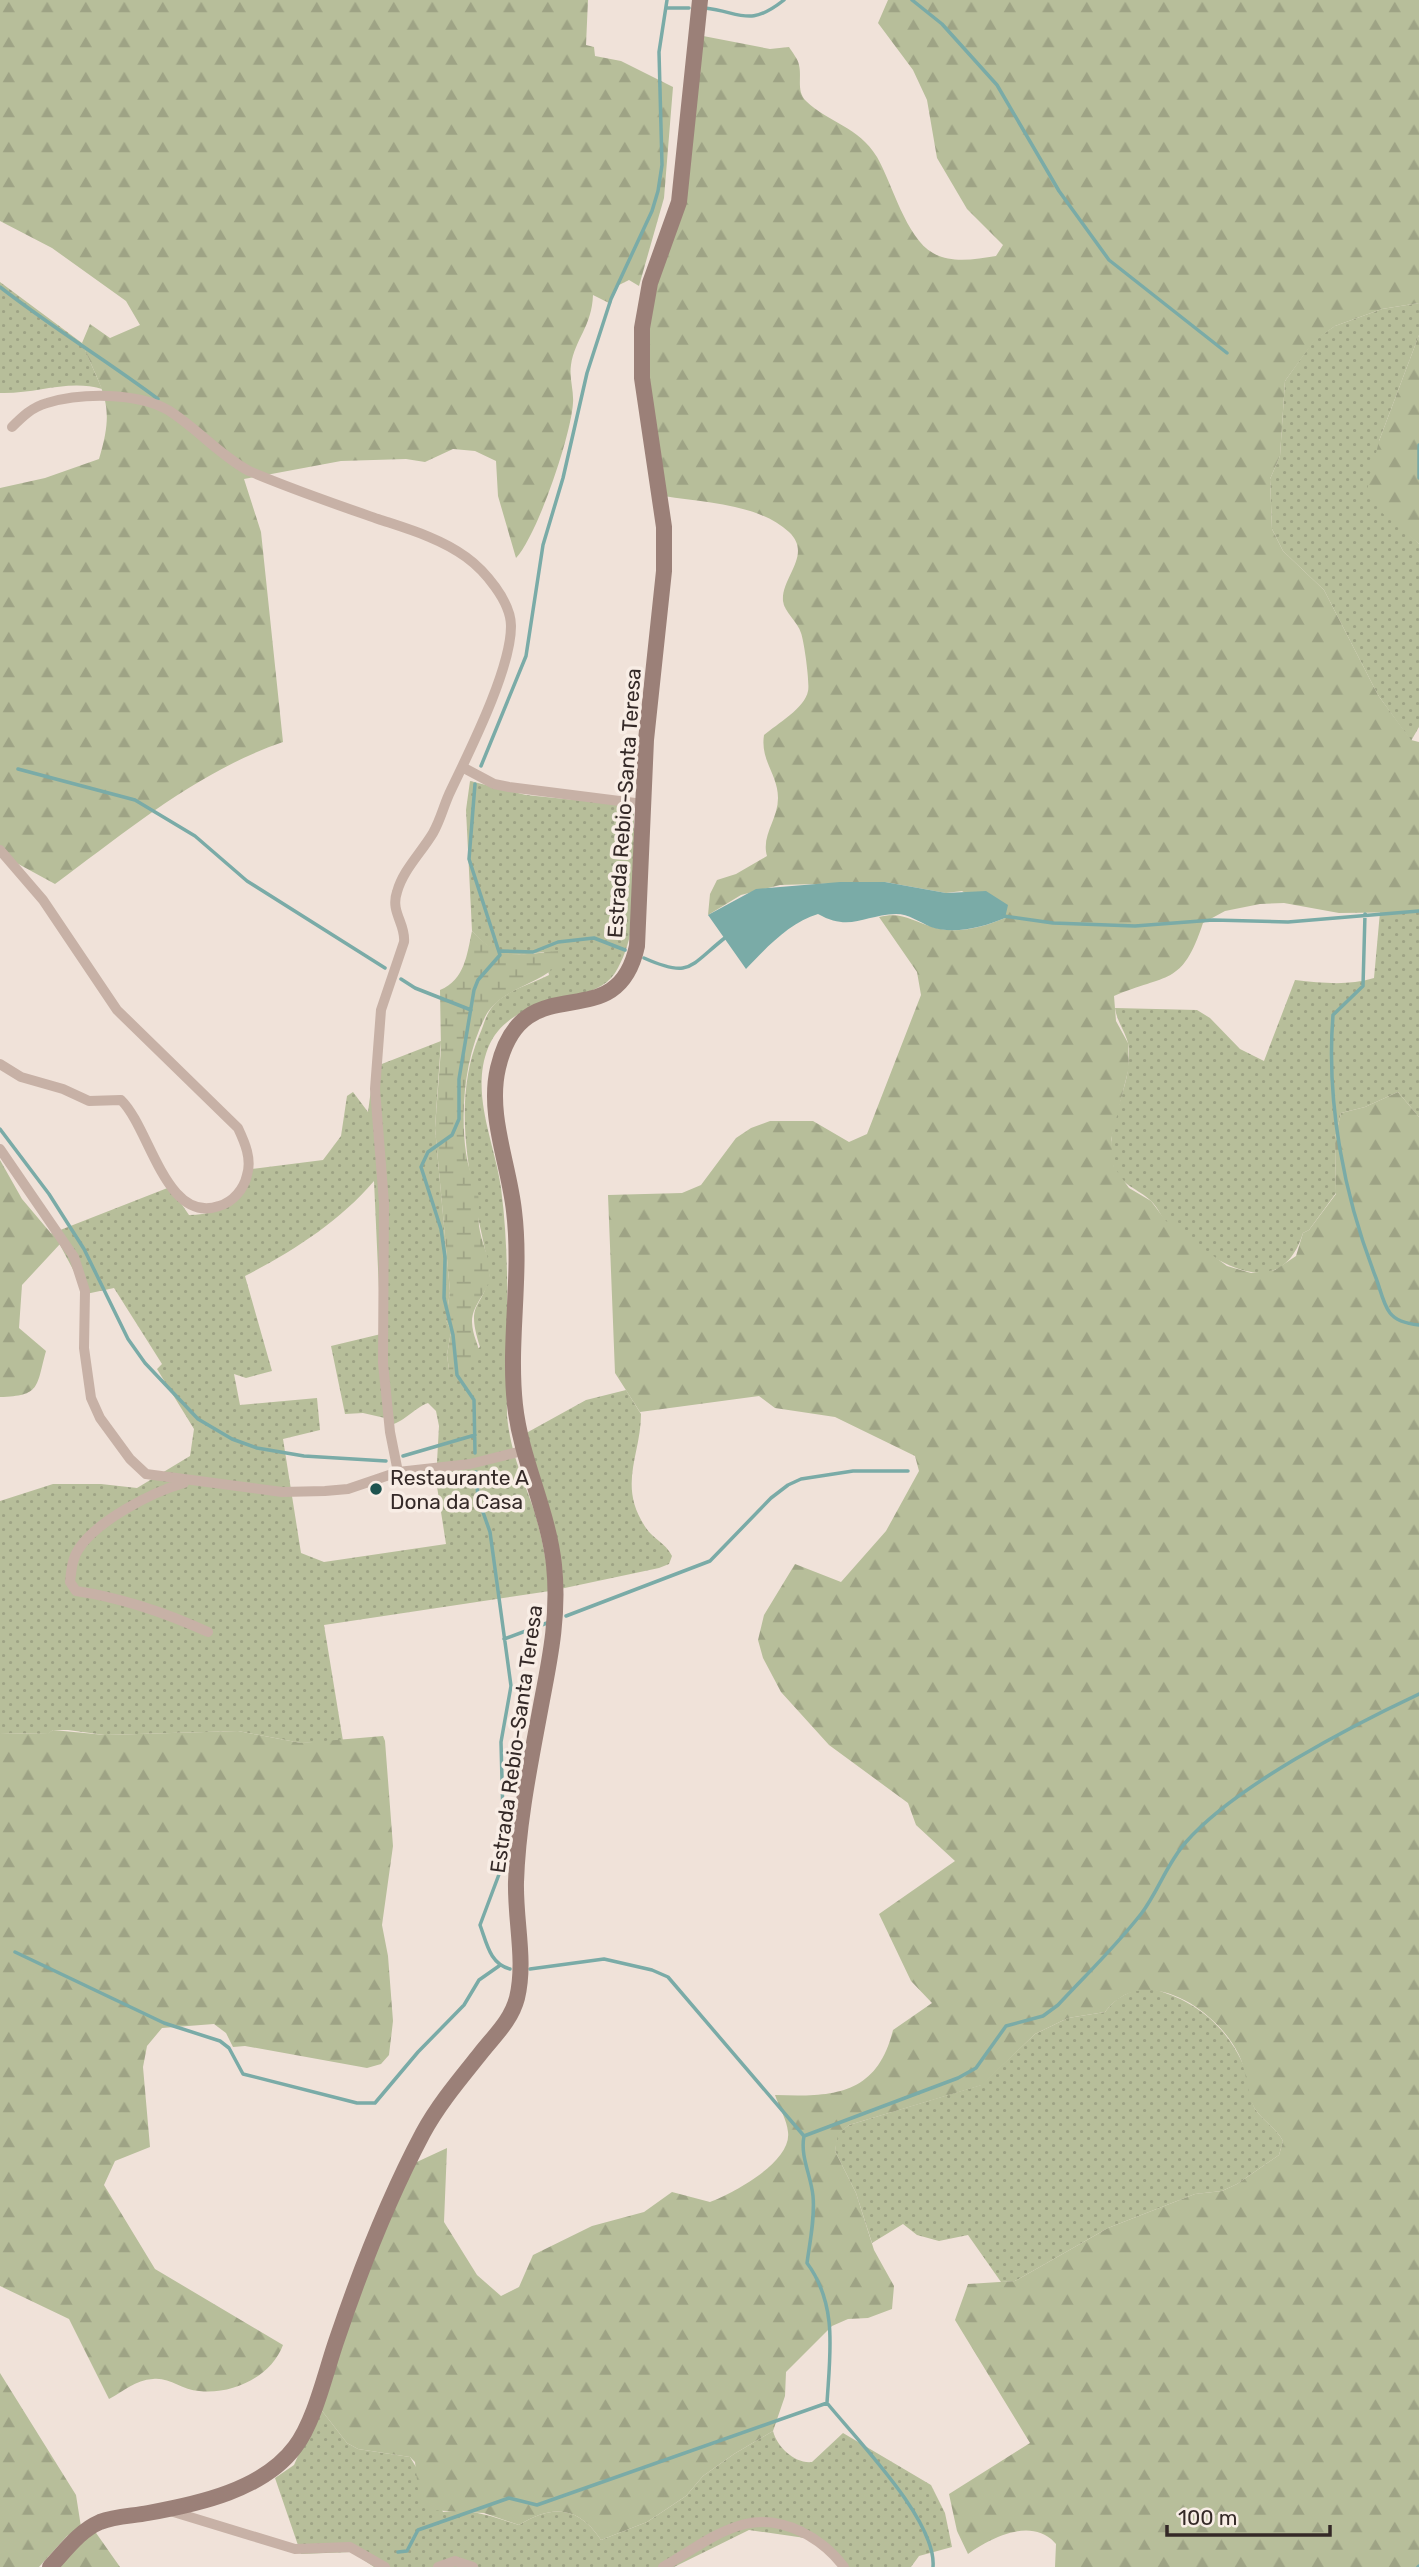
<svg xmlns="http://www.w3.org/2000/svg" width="1419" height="2567" viewBox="0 0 1419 2567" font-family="Rubik,sans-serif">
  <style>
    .grass { fill: url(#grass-dots); fill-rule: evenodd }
    .forest { fill: url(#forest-firs) }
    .wetland { fill: url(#wetland-marsh) }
    .water { fill: #7aaba7 }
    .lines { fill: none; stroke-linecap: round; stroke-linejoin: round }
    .stream { stroke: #7aaba7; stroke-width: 3.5 }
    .street { stroke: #c7b1a6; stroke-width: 10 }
    .secondary { stroke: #9b8078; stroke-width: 16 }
    .poi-dot { fill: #1e534f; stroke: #f8ede5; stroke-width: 2.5 }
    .labels { text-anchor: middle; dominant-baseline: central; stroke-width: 7; stroke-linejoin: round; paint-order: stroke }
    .street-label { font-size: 21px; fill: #342927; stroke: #f8ede5 }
    .poi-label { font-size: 21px; fill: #342927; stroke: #f8ede5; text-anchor: start }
  </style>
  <defs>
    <pattern id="grass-dots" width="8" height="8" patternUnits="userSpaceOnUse" patternTransform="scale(1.75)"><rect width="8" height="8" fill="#b7be9a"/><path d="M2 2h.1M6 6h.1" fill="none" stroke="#9ea385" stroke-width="1.8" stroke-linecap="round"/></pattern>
    <pattern id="forest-firs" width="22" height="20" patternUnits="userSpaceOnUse" patternTransform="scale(1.75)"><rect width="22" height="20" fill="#b7be9a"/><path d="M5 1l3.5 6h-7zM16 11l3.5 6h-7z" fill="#9ea385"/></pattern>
    <pattern id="wetland-marsh" width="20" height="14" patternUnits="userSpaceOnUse" patternTransform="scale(1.75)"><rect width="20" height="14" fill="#b7be9a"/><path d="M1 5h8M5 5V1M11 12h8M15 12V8" fill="none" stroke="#9ea385"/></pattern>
  </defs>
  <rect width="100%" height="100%" fill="#f0e2d9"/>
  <path class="grass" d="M0,282l82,61 20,46c-34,-10 -64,5 -102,4z
    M1419,303v32l-40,106 22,86 18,17v183l-8,14 -33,-46 -54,-105 -41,-39 -11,-22 -2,-50 10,-23 5,-75 29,-41 21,-14 47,-17z
    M470,781l56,14 108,11c-1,52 10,121 -19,167 -23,36 -103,16 -127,75 -18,46 7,95 13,140 10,75 5,153 6,228 4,38 15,59 27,94 8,26 13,54 16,81l-226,34 19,116 -42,2 -63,-12 -133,4 -37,-5h-15l-5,4 -48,-1v-232l53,-17h48l36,4 53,-32 4,-27 -37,-60 5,-5 -48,-76 -28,6 -26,-49 -10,-11 120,-47 19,28c40,-1 41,-15 62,-46l72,-9 18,-24 6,-40 6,-4 15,20 6,-45 67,-26 -6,87 15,163 -4,29 5,11 -4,24 2,15 31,-23c-15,-47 2,-35 10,-74 -15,-76 -42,-162 -11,-237 5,-11 6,-20 14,-30 12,-15 38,-22 56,-31l-5,-23c-34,5 -48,6 -72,-21l-6,-121zM374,1181l7,153 -50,12 14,68 18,-1 22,5 4,7c13,-1 25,-17 39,-22l8,8 3,15 -3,54 10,64 -122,18 -23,-9 -18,-114 37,-9 -3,-32 -77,7 -6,-31 12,4 26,-7 -27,-95c48,-25 93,-53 129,-95z
    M1380,912h39v205l-21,-25 -33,15 -24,6 -6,25 1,55 -27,37 -6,3c-24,77 -96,24 -136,-10 -6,-6 -9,-16 -16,-22 -12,-12 -33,-17 -38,-36 -10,-42 22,-80 15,-122 -3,-12 -11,-21 -13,-35l82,2 13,8 30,31 24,12 31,-81c28,3 52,6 79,-2z
    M626,1390l15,24c0,41 -24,72 5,114 7,11 19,14 26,28l-3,8 -10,4 -99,21 -41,-152 67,-37z
    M1148,1988c49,11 84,42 100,89 3,10 2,23 7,32 8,12 21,19 28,32l-4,14 -42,29 -15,7 -27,3 -87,34 -93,53 -14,1 -33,-47 -29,6 -22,-6 -14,-11 -31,19 -16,-50 -21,-42 2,-17 12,-9 132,-40 54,-51 33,-16 37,-6c11,-15 25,-22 43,-24z
    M319,2407l28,36 11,6 52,8 33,55c29,-4 50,5 76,13 33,-21 60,-19 82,15l46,-18 39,-26 17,-20 31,-22 39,-23c4,16 22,33 39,31l31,-29 88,52 14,28 7,34 -33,9 -8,11h-71l-8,-13 -27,-16 -56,-8 -75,37h-300l-22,-15 -51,2 -26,-76 19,-13z"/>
  <path class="forest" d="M0,0h588l-2,45 8,2 1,9 26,5 52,26 -9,111 -25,88 -10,-6 -14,7 -4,17 -18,-9c-1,31 -18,44 -22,70 -2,13 3,26 2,38 -2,33 -36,133 -57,155l-18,-62 -2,-35 -21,-10 -22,-2 -28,13 -19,-3 -65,2 -97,18 17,53 22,210c-85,29 -156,89 -228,142l-55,-30v-366l45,-10 54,-19c17,-56 4,-65 -17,-116l8,-19 20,14 30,-13 -14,-24 -74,-53 -52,-27z
    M888,0h531v303l-37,6 -47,17 -21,15 -29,40 -5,75 -10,23 2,50 11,22 41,39 54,105 33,45 8,2v170l-80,1 -55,-10 -24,1 -35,7 -22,12c-21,64 -36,50 -89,73l2,25 12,22 1,24 -18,73 3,27 15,21 22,13 15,20 61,45 24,7 24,-3 21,-14 7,-23 6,-3 27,-36 -1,-56 6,-25 24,-6 33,-15 21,25v1450h-364l1,-23c-23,-27 -63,-8 -88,10l-11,-23 -8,-37 81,-51 -75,-123 13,-36 47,-3 93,-53 87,-34 27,-3 15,-7 42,-29 4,-14c-7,-13 -20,-20 -28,-32 -8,-14 -8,-39 -17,-56 -22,-44 -95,-92 -133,-41l-37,6 -33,16 -53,51 -133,40 -11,9 -3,17 21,42 18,57 20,36 -2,23 -24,9 -20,1 -16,7 -46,46 -1,24 -12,35 -39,23 -31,22 -17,20 -39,26 -46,18c-22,-34 -49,-36 -82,-15l-35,-12 -56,-3 -9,-11 -4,-37 -5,-5 -52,-8 -11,-6 -28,-36 87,-240 41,-19 -3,74 33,53 24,21 18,-9 14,-32 59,-29 52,-14 28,-20 38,10c23,-9 82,-40 78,-70 -1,-12 -9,-25 -13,-37 57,2 102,1 118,-65l39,-27 -21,-22 -32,-67 76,-53 -39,-36 -8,-22 -79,-58 -48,-53 -18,-34 -5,-18 6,-25 31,-51 46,18 45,-51 33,-60 -4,-15 -80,-39 -60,-9 -16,-12 -119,16 -25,-39 -7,-178 74,-2 19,-8 35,-47 15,-10 19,-7h43l36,21 18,-8 54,-139 -4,-23 -38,-55c23,-6 33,4 54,10 23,8 51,0 72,-9l-43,-27 -16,2 -61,-11 -105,3 -39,10 -33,20 2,-21 7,-14 19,-6 31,-18c-6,-21 11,-36 11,-58 0,-24 -18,-37 -14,-63 13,-11 41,-27 44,-44 2,-8 -4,-50 -7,-58 -3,-11 -17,-21 -18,-32 -2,-24 30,-46 6,-69 -34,-31 -94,-29 -136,-38l-14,-114 18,-95 25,-85 16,-165 72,14 19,-2c3,5 9,12 10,18 3,12 -3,26 7,36 23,22 52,25 71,56 15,26 29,81 56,96 19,11 43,6 63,3l7,-11 -36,-36 -30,-51 -10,-58 -14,-30 -35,-47z
    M1419,335v209l-38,-32 -14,-22 12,-49z
    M0,1160l22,39 38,45 -38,41 -3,43 27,23c-10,36 -5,45 -46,46z
    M53,1730l52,5 133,-4 63,12 82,-7 2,5 8,105 -11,79 6,31 5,65 -4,34 -8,9 -14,4 -122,-22 -12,1 -7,-14 -12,-9 -52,4 -15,18 -4,21 7,80 -35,14 -11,24 51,84 128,76c-12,32 -51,50 -84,46 -17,-1 -30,-14 -46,-12 -18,1 -29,12 -44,20l-40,-80 -69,-33v-553l47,1z
    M0,2373l76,122 5,32 -14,9 -28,31h-39z
    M94,2530l26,37h-67z"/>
  <path class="wetland" d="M472,931c29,32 48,23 86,20l3,11c-21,23 -61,26 -76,55 -20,39 -25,93 -19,136 2,15 8,28 12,41 2,11 0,22 1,32 2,16 11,32 11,47 0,19 -18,30 -18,49 1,27 22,31 -14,54l-9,-6 -2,-15 4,-24 -5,-11 4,-29 -15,-163 6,-79 -1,-59c25,-10 27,-36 32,-59z"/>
  <path class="water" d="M840,882h45l61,11 40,-2 22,14 -3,13c-21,9 -51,17 -74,9 -12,-5 -22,-13 -35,-13 -32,1 -46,18 -78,0 -28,8 -53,35 -72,55l-38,-54 48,-26z"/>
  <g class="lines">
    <path class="stream" d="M912,0l30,24 55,61 62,106 50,69 118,93
      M666,8h23
      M705,8c36,4 44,20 79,-8
      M0,287c51,40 106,73 158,112
      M1419,445v33
      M481,766l45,-110 17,-111 20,-67 24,-105 24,-74 41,-88 6,-20 4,-26 -3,-113 8,-52
      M18,769l117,31 60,36 52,45 138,87
      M475,784l-6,75 31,96 -22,25 -4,10 -15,89v40l-7,16 -24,17 -7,15 20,62 4,28 -1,41 9,37 4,40 17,25 1,53
      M1365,914l-2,72 -30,29c-7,88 11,181 43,263 4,10 7,26 14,35 7,9 19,11 29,12
      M1003,916l50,7 82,3 78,-6 75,2 131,-11
      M500,951l33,1 25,-10 36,-4 31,12
      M644,958c47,21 45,8 82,-21
      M401,979l14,9 56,22
      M0,1129l49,65 35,55 44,90 17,24 53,56 34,20 25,9 47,8 82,5
      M403,1456l72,-21
      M476,1472l2,26 12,34 21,154 -10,56 2,75 7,28 -30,80c7,19 10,39 30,44
      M566,1616l144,-55 61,-63 17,-13 13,-6 52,-8h55
      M504,1639l43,-16
      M15,1952l149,71 56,18 9,7 14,26 114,29h18l43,-51 46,-47 15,-25 20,-14
      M530,1969l74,-10 48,11 16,7 136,159c-4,21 7,39 9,60 2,22 -3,45 -6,67 31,42 23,90 20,140 30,37 110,118 106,164
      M804,2136l154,-58 18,-10 30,-42 37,-10 15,-11c28,-30 58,-59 83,-91 17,-22 26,-51 45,-72 49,-56 165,-116 233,-148
      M398,2552l9,-1 11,-21 91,-32 28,7 290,-102
      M1418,2567l1,-1"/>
    <path class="street" d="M12,427c10,-10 20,-20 35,-24 34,-10 89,-11 121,7 29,18 51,45 81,61 42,18 86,33 129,48 30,10 62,19 88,38 18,13 45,44 45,69 0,43 -41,124 -60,164 -7,14 -10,29 -18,43 -12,20 -30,37 -36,59 -7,20 9,32 7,50l-23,68 -6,79 9,114 -1,160 7,69 8,40
      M464,768l30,16 15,3 134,17
      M0,850l43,50 74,110 121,118c7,15 14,31 9,47 -3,14 -14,27 -28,31 -53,19 -69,-78 -98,-106l-32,1 -26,-12 -42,-12 -21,-13
      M0,1149l74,108 11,34 -1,57 7,50 9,20 30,41 16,15 136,18 43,-1 23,-2 50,-17 72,-8 52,-13
      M184,1483c-32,9 -88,38 -106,67 -6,9 -7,22 -8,32l6,9c47,7 88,21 132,41
      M167,2510l128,39 55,-2 35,20
      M438,2567l17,-6 18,6
      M663,2567c25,-14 53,-36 82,-43 38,-9 77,14 99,43"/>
    <path class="secondary" d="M50,2567c15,-16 29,-36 50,-45 15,-6 32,-6 48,-9 50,-9 115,-23 147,-66 20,-26 31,-77 42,-108 24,-71 51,-140 86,-206 15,-28 37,-54 57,-79 14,-18 31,-33 37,-56 9,-37 -2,-77 -1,-116 2,-61 15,-122 26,-182 9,-46 17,-88 12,-135 -6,-55 -33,-105 -39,-160 -7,-64 7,-130 -1,-194 -5,-47 -27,-96 -16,-143 25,-108 118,-25 139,-122l9,-206 18,-169v-44l-22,-149v-50l8,-45 29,-81 21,-202"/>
  </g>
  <circle class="poi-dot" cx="376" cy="1489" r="7"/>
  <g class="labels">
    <g class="street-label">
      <text transform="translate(624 803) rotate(-86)">Estrada Rebio-Santa Teresa</text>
      <text transform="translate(516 1739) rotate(-82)">Estrada Rebio-Santa Teresa</text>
    </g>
    <g class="poi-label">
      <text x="390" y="1477">Restaurante A<tspan x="390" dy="24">Dona da Casa</tspan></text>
    </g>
  </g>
  <path d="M1167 2525v10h163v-10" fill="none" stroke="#342927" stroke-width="3.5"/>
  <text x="1178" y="2525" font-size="21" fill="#342927" stroke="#f8ede5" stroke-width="5" paint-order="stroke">100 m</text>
</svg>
